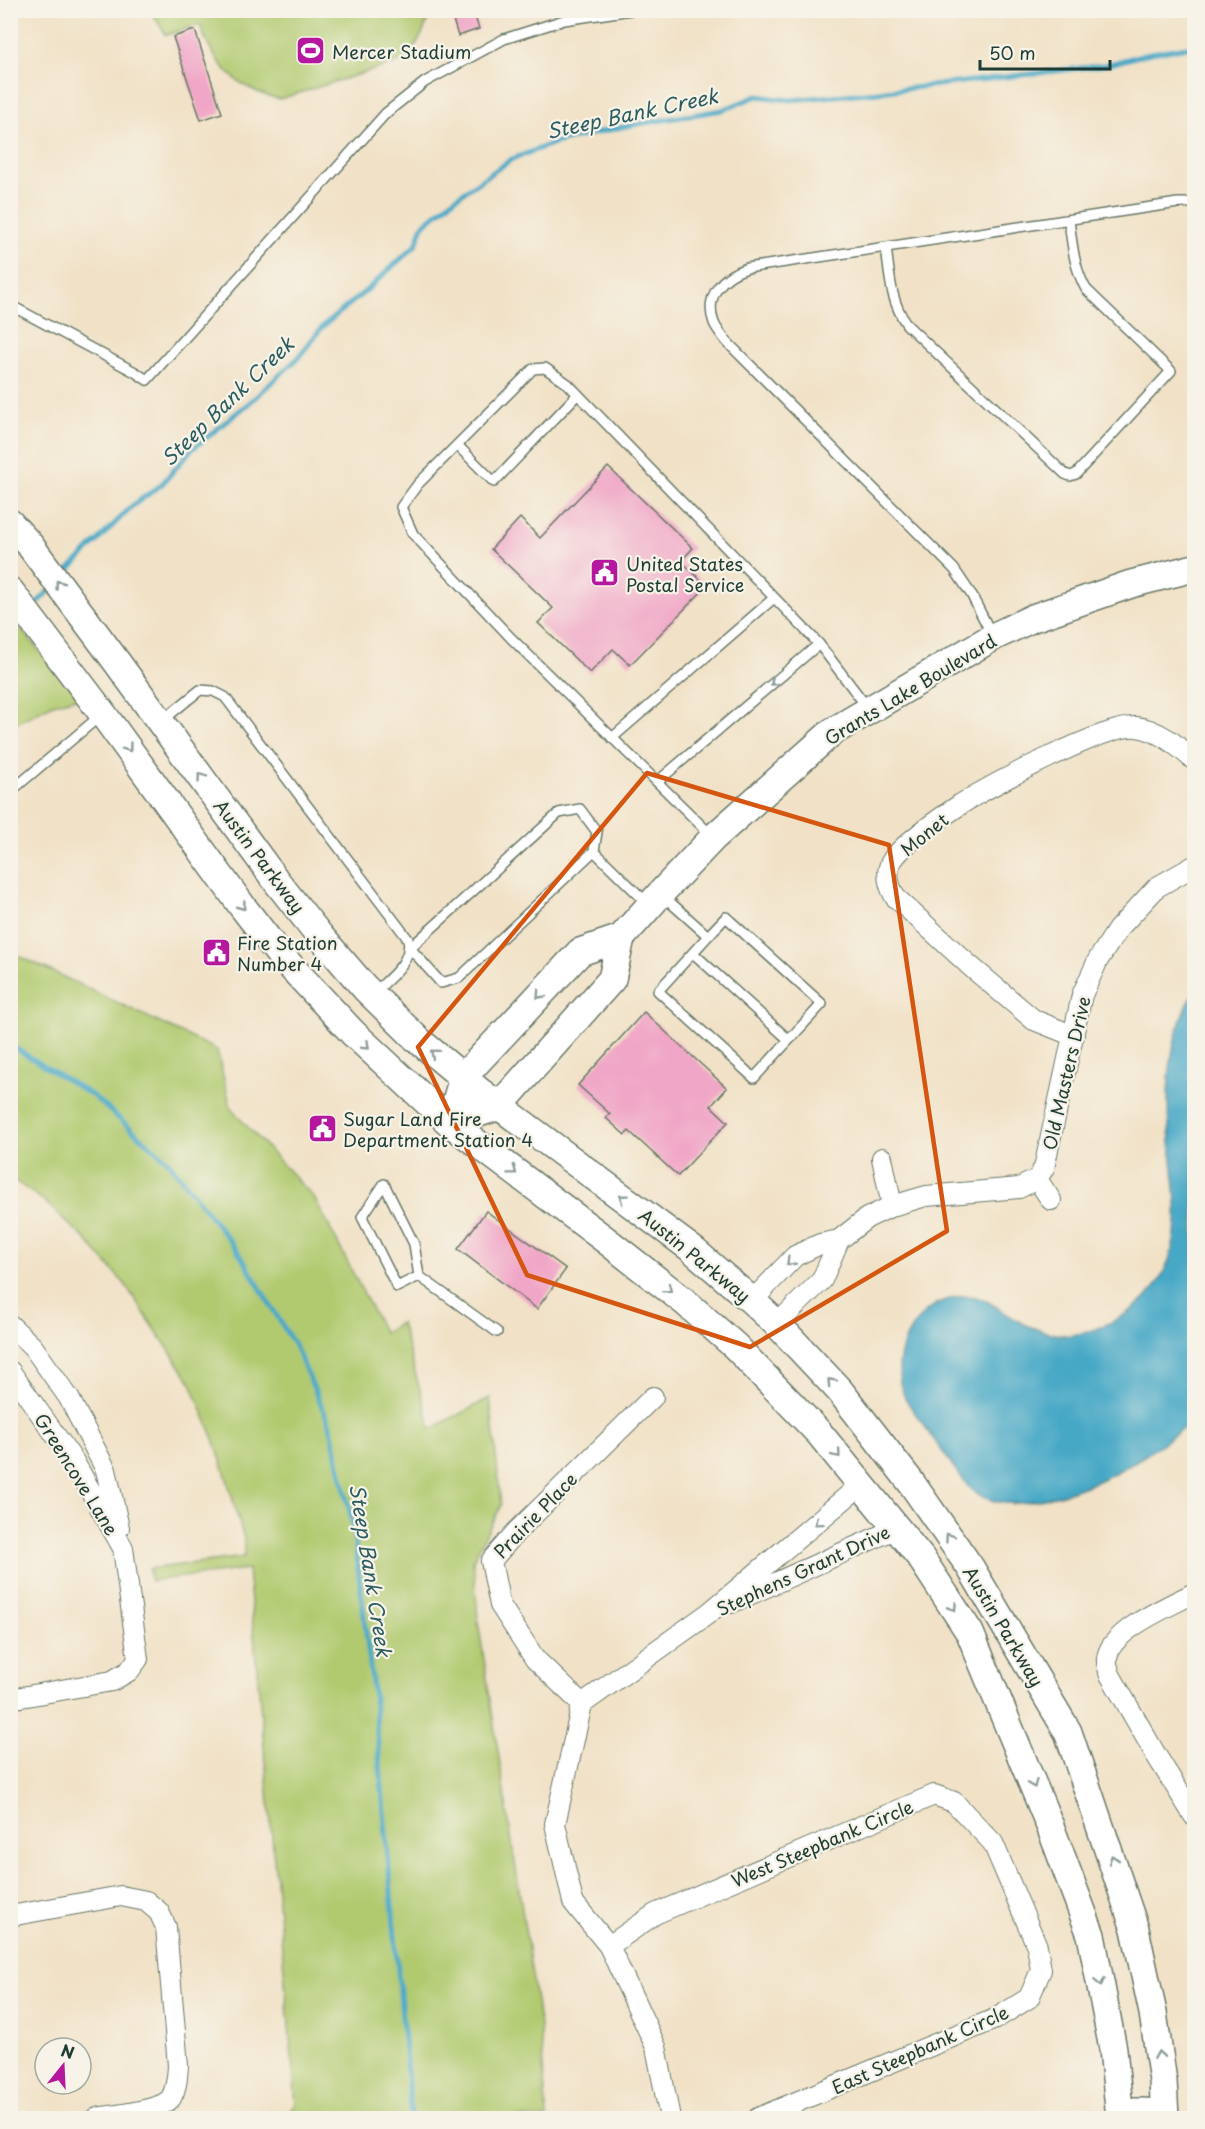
<svg xmlns="http://www.w3.org/2000/svg" width="1205" height="2129" viewBox="0 0 1205 2129" font-family="'Playpen Sans',sans-serif">
  <style>
    .green { fill: #b1ca70; stroke: #688452; stroke-width: 1.5 }
    .water { fill: #47a8c6; stroke: #33727d; stroke-width: 1.5 }
    .lines { fill: none; stroke-linecap: round; stroke-linejoin: round }
    .stream { stroke: #47a8c6; stroke-width: 5 }
    .building { fill: #f0a6c6 }
    .lane-casing { stroke: #687767; stroke-width: 12 }
    .street-casing { stroke: #687767; stroke-width: 22 }
    .secondary-casing { stroke: #687767; stroke-width: 30 }
    .lane { stroke: #fff; stroke-width: 9 }
    .street { stroke: #fff; stroke-width: 20 }
    .secondary { stroke: #fff; stroke-width: 27 }
    .oneway { stroke: #8f9e9a }
    .marked { fill: none; stroke: #d45610; stroke-width: 4.5; stroke-linejoin: round }
    .labels { text-anchor: middle; dominant-baseline: central; stroke-width: 4.5; stroke-linejoin: round; paint-order: stroke }
    .poi-label { font-size: 18px; fill: #1f3d34; stroke: #f7f3e8; text-anchor: start }
    .street-label { font-size: 18px; fill: #1f3d34; stroke: #f7f3e8 }
    .water-label { font-size: 20px; font-style: italic; fill: #2b5d60; stroke: #f7f3e8 }
  </style>
  <rect width="100%" height="100%" fill="#f7f3e8"/>
  <filter id="ink" filterUnits="userSpaceOnUse"><feTurbulence type="fractalNoise" baseFrequency=".0167" numOctaves="2"/><feDisplacementMap in="SourceGraphic" scale="12" xChannelSelector="R" yChannelSelector="G"/><feConvolveMatrix kernelMatrix="1 2 1 2 8 2 1 2 1" color-interpolation-filters="sRGB"/></filter>
  <filter id="wash" filterUnits="userSpaceOnUse"><feTurbulence type="fractalNoise" baseFrequency=".008" numOctaves="4" result="noise"/><feDisplacementMap in="SourceGraphic" scale="24" xChannelSelector="R" yChannelSelector="G"/><feGaussianBlur stdDeviation="1.35" result="paint"/><feColorMatrix in="noise" values="0 0 0 0 0 0 0 0 0 0 0 0 0 0 0 0 0 1.4 0 .05"/><feComposite in="paint" operator="in"/></filter>
  <g filter="url(#wash)">
    <rect width="100%" height="100%" fill="#f1e2c7"/>
    <path class="green" d="M151,11h279c-5,20 -13,39 -31,51l-119,37c-41,-8 -67,-35 -80,-74l-34,10z
      M10,617l70,80 -27,7 -42,22z
      M11,952l206,98 14,59 84,90 69,134 17,-10 30,106 59,-31 11,107 -28,55 5,60 62,407 7,91h-338l79,-6 8,-8 -48,-535 -97,12 -2,-12 95,-12v-18l-17,-60 -13,-40 -24,-58 -66,-98 -38,-43 -42,-39 -33,-23z"/>
    <path class="water" d="M1194,992v430c-18,10 -33,23 -50,34 -36,23 -73,39 -116,46 -21,4 -44,0 -60,-16 -16,-20 -30,-41 -45,-62 -7,-10 -16,-20 -20,-31 -9,-23 -2,-53 14,-72 12,-15 31,-26 51,-25 22,1 36,19 56,28 14,6 32,13 48,11 35,-5 74,-29 91,-61 22,-43 11,-87 7,-133 -5,-51 -2,-105 24,-149z"/>
    <g class="lines">
      <path class="stream" d="M63,576l69,-70 29,-21 30,-35 57,-46 49,-45 26,-33 45,-37 48,-44 7,-20 31,-26 58,-40 45,-17 69,-16 96,-16 35,-14 33,4 88,-8 228,-27 44,-12 44,-7
        M32,608l21,-21
        M10,630l11,-11
        M10,1045l83,51 74,64 72,93 56,93 35,79 23,101 21,172 37,420"/>
    </g>
    <g id="blocks">
      <path class="building" d="M450,10h23l6,19 -21,7z
        M195,30l27,83 -21,7 -28,-83z
        M608,467l85,81 -12,13 26,25 -77,79 -17,-16 -23,24 -52,-50 15,-15 -62,-59 29,-31 20,20z
        M644,1012l83,76 -16,18 17,16 -50,54 -49,-45 -4,4 -19,-17 4,-4 -32,-29z
        M486,1211l80,58 -29,40 -79,-60z"/>
    </g>
  </g>
  <g filter="url(#ink)">
    <use href="#blocks" fill-opacity="0" stroke="#687767" stroke-width="1.5"/>
    <g class="lines">
      <defs>
        <path id="lane" d="M886,247c4,30 4,53 21,78l158,149 5,2 6,-2 95,-103 -85,-82c-12,-21 -14,-45 -17,-69
          M10,305l125,67 12,8 239,-267 39,-31 79,-43 60,-19 67,-10
          M457,445l37,37 84,-88
          M992,635l-21,-41 -17,-25 -226,-226c-5,-6 -11,-13 -14,-20 -10,-27 8,-47 33,-55l431,-65h16
          M163,720l37,-30 13,1 12,6 183,242c5,23 -19,39 -34,54
          M612,738l162,-140
          M657,782l162,-138
          M10,792l91,-77
          M580,809l17,23 -3,19 -135,127 -18,5 -31,-35 149,-135z
          M712,836l-201,-198 -98,-104 -12,-27 17,-23 115,-115 12,-1 23,16 251,260 48,63
          M594,851l54,53
          M662,895l46,41 18,-19 96,87 -68,74 -96,-87 50,-55
          M693,953l96,87
          M419,1276l-5,-32 -30,-60 -22,33 35,70 22,-11 78,56"/>
        <path id="street" d="M1074,1036l-40,-16 -65,-55 -74,-68c-6,-11 -10,-23 -4,-35 10,-17 52,-46 70,-58 29,-18 145,-80 175,-77 22,2 42,19 58,33
          M882,1158l10,48
          M1037,1179l14,21
          M752,1301l43,-45 25,-12 19,-4 28,-22 25,-12 34,-10 93,-8 18,-9 7,-11 38,-173 16,-35 20,-31 39,-42 37,-21
          M777,1324l45,-44 17,-40
          M10,1325l23,22 36,51 37,72 13,58
          M10,1371l63,89 50,88 15,111 -9,12 -17,10 -102,18
          M1194,1593c-22,12 -86,38 -87,66 -1,5 2,10 2,14l47,82 38,61
          M731,1603l166,-75
          M582,1704l-47,-45 -35,-54 -9,-44 25,-29 137,-135
          M10,1916l111,-20 25,5 13,11 7,15 12,139c-1,11 -1,22 -7,32 -10,13 -57,17 -74,20
          M609,1946l46,-32 279,-119 20,7 39,41 44,103 4,24 -12,28 -34,21 -237,99
          M670,2118l-14,-71 -47,-101 -36,-44 -18,-78 27,-120 127,-91 153,-129"/>
        <path id="secondary" d="M10,523l19,21 87,117 161,221 43,54 45,52 52,51 62,52 214,159 59,51 25,23 63,67 70,90 60,86 98,165 67,197 18,84 10,68 2,37
          M10,591l93,123 139,192 38,49 73,78 97,90 157,118 78,61 50,44 84,87 102,125 49,75 80,193 41,109 22,114 7,69
          M450,1123l49,-17 113,-127 9,-41 40,-45 52,-55 119,-106 161,-95 40,-19 98,-34 63,-16
          M450,1123l13,-46 117,-125 41,-14
          M1119,2111l46,2"/>
      </defs>
      <use href="#lane" class="lane-casing"/>
      <use href="#street" class="street-casing"/>
      <use href="#secondary" class="secondary-casing"/>
      <use href="#lane" class="lane"/>
      <use href="#street" class="street"/>
      <use href="#secondary" class="secondary"/>
    </g>
    <defs><path id="oneway-chevron" d="M-2-3.5L2.5 0L-2 3.5" fill="none" stroke-width="1.6" stroke-linecap="round" stroke-linejoin="round" transform="scale(1.5)"/></defs>
    <g class="oneway">
      <use href="#oneway-chevron" transform="translate(59 584) rotate(-127)"/>
      <use href="#oneway-chevron" transform="translate(774 682) rotate(139)"/>
      <use href="#oneway-chevron" transform="translate(128 748) rotate(54)"/>
      <use href="#oneway-chevron" transform="translate(201 777) rotate(-126)"/>
      <use href="#oneway-chevron" transform="translate(242 906) rotate(53)"/>
      <use href="#oneway-chevron" transform="translate(540 995) rotate(133)"/>
      <use href="#oneway-chevron" transform="translate(366 1046) rotate(43)"/>
      <use href="#oneway-chevron" transform="translate(434 1053) rotate(-140)"/>
      <use href="#oneway-chevron" transform="translate(513 1171) rotate(37)"/>
      <use href="#oneway-chevron" transform="translate(623 1198) rotate(-143)"/>
      <use href="#oneway-chevron" transform="translate(790 1262) rotate(136)"/>
      <use href="#oneway-chevron" transform="translate(668 1289) rotate(38)"/>
      <use href="#oneway-chevron" transform="translate(831 1382) rotate(-133)"/>
      <use href="#oneway-chevron" transform="translate(837 1454) rotate(50)"/>
      <use href="#oneway-chevron" transform="translate(818 1522) rotate(140)"/>
      <use href="#oneway-chevron" transform="translate(949 1537) rotate(-125)"/>
      <use href="#oneway-chevron" transform="translate(953 1607) rotate(57)"/>
      <use href="#oneway-chevron" transform="translate(1033 1784) rotate(68)"/>
      <use href="#oneway-chevron" transform="translate(1113 1859) rotate(-109)"/>
      <use href="#oneway-chevron" transform="translate(1100 1982) rotate(79)"/>
      <use href="#oneway-chevron" transform="translate(1159 2055) rotate(-99)"/>
    </g>
  </g>
  <path class="marked" d="M647,773l242,72 58,386 -197,116 -223,-72 -109,-228z"/>
  <defs>
    <symbol id="stadium-square" viewBox="-11 -11 22 22"><rect x="-9" y="-9" width="18" height="18" rx="4" fill="#b5179e" stroke="#f7f3e8"/><path d="M0-5a6.5 5 0 1 0 0 10a6.5 5 0 1 0 0-10ZM-3.5-1.8h7v3.6h-7Z" fill="#fff"/></symbol>
    <symbol id="civic-square" viewBox="-11 -11 22 22"><rect x="-9" y="-9" width="18" height="18" rx="4" fill="#b5179e" stroke="#f7f3e8"/><path d="M-.6-6.5H3V-4.5H.6V-3L4-1V1h2V6H-6V1h2V-1L-.6-3ZM-1.2 2.5V6h2.4V2.5Z" fill="#fff"/></symbol>
  </defs>
  <g fill-rule="evenodd">
    <use href="#stadium-square" x="294" y="34" width="33" height="33"/>
    <use href="#civic-square" x="588" y="556" width="33" height="33"/>
    <use href="#civic-square" x="200" y="936" width="33" height="33"/>
    <use href="#civic-square" x="306" y="1112" width="33" height="33"/>
  </g>
  <g class="labels">
    <g class="poi-label">
      <text x="332" y="51">Mercer Stadium</text>
      <text x="626" y="563">United States<tspan x="626" dy="21">Postal Service</tspan></text>
      <text x="237" y="942">Fire Station<tspan x="237" dy="21">Number 4</tspan></text>
      <text x="343" y="1118">Sugar Land Fire<tspan x="343" dy="21">Department Station 4</tspan></text>
    </g>
    <g class="street-label">
      <text transform="translate(910 689) rotate(-31)">Grants Lake Boulevard</text>
      <text transform="translate(924 834) rotate(-39)">Monet</text>
      <text transform="translate(260 856) rotate(53)">Austin Parkway</text>
      <text transform="translate(1066 1073) rotate(-77)">Old Masters Drive</text>
      <text transform="translate(695 1255) rotate(39)">Austin Parkway</text>
      <text transform="translate(77 1474) rotate(58)">Greencove Lane</text>
      <text transform="translate(535 1515) rotate(-46)">Prairie Place</text>
      <text transform="translate(803 1570) rotate(-25)">Stephens Grant Drive</text>
      <text transform="translate(1004 1626) rotate(59)">Austin Parkway</text>
      <text transform="translate(822 1843) rotate(-23)">West Steepbank Circle</text>
      <text transform="translate(920 2049) rotate(-24)">East Steepbank Circle</text>
    </g>
    <g class="water-label">
      <text transform="translate(632 113) rotate(-12)">Steep Bank Creek</text>
      <text transform="translate(227 401) rotate(-44)">Steep Bank Creek</text>
      <text transform="translate(371 1570) rotate(81)">Steep Bank Creek</text>
    </g>
  </g>
  <rect width="1205" height="2129" fill="none" stroke="#f7f3e8" stroke-width="36"/>
  <g transform="translate(63 2066) rotate(18)"><circle r="28" fill="#f7f3e8" stroke="#a1aaa0" stroke-width="1.5"/>
  <path d="M0-4.5L10 22L0 15L-10 22Z" fill="#b5179e"/>
  <text y="-9" font-size="16" font-weight="bold" text-anchor="middle" fill="#1f3d34">N</text>
  </g>
  <path d="M980 60v9h130v-9" fill="none" stroke="#1f3d34" stroke-width="3"/>
  <text x="989" y="60" font-size="18" fill="#1f3d34" stroke="#f7f3e8" stroke-width="4.5" paint-order="stroke">50 m</text>
</svg>
